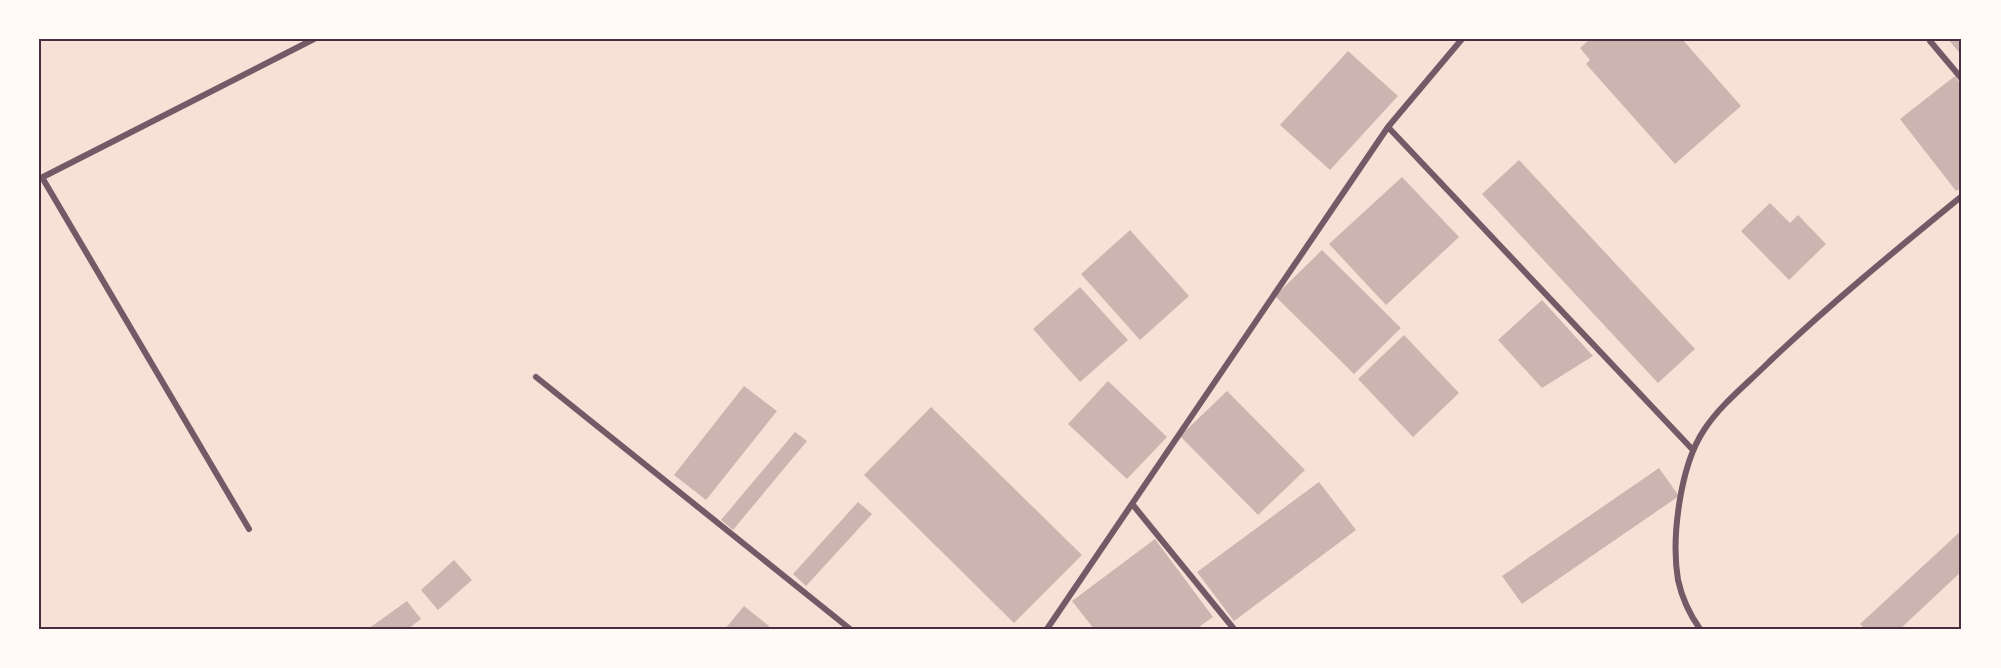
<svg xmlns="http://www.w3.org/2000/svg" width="2001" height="668" viewBox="0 0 2001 668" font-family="Georgia,serif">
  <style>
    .building { fill: #ccb4b1 }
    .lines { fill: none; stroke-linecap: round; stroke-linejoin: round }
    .minor { stroke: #755966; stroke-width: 6 }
    .neatline { fill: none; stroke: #4a2c40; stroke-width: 2 }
  </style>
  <rect width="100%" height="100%" fill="#f7e1d7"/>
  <path class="building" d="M1590,39h92l59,67 -66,58 -89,-100 4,-4 -10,-12z
    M1948,39h14v17z
    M1348,51l50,45 -68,74 -50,-45z
    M1955,76l7,10v101l-6,4 -56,-72z
    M1519,160l176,189 -37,34 -176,-189z
    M1402,177l57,60 -73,68 -57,-61z
    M1770,203l20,20 8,-8 28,29 -37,36 -48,-49z
    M1130,230l59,66 -49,44 -59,-66z
    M1322,250l79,78 -47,46 -79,-78z
    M1080,287l48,53 -48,42 -47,-53z
    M1542,300l51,56 -51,32 -44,-48z
    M1404,335l55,58 -46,44 -55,-58z
    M1108,381l59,56 -40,42 -59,-55z
    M744,386l33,25 -71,89 -32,-25z
    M1227,391l78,79 -47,45 -78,-79z
    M931,407l151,148 -68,68 -150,-148z
    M795,432l12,9 -74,89 -12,-10z
    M1659,468l20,28 -157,108 -20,-28z
    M1319,482l37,48 -122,91 -37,-49z
    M858,502l14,12 -66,72 -13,-12z
    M1962,530v41l-62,58h-35l-5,-5z
    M1155,539l58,78 -17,12h-102l-22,-28z
    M454,560l18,20 -34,30 -17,-20z
    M407,601l14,18 -13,10h-40z
    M744,606l25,20 -2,3h-42z"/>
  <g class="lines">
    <path class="minor" d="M1930,41l32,38
      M1388,127l305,323
      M39,179l275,-140
      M43,179l206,350
      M536,377l314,252
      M1133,505l101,124
      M1047,629l341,-502 74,-88
      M1700,629c-10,-14 -18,-31 -22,-49 -7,-42 2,-114 26,-150 17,-26 43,-46 65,-68 62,-59 127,-112 193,-166"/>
  </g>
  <rect width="2001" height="668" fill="none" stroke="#fffaf5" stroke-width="81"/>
  <rect x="40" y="40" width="1920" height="588" class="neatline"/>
</svg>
